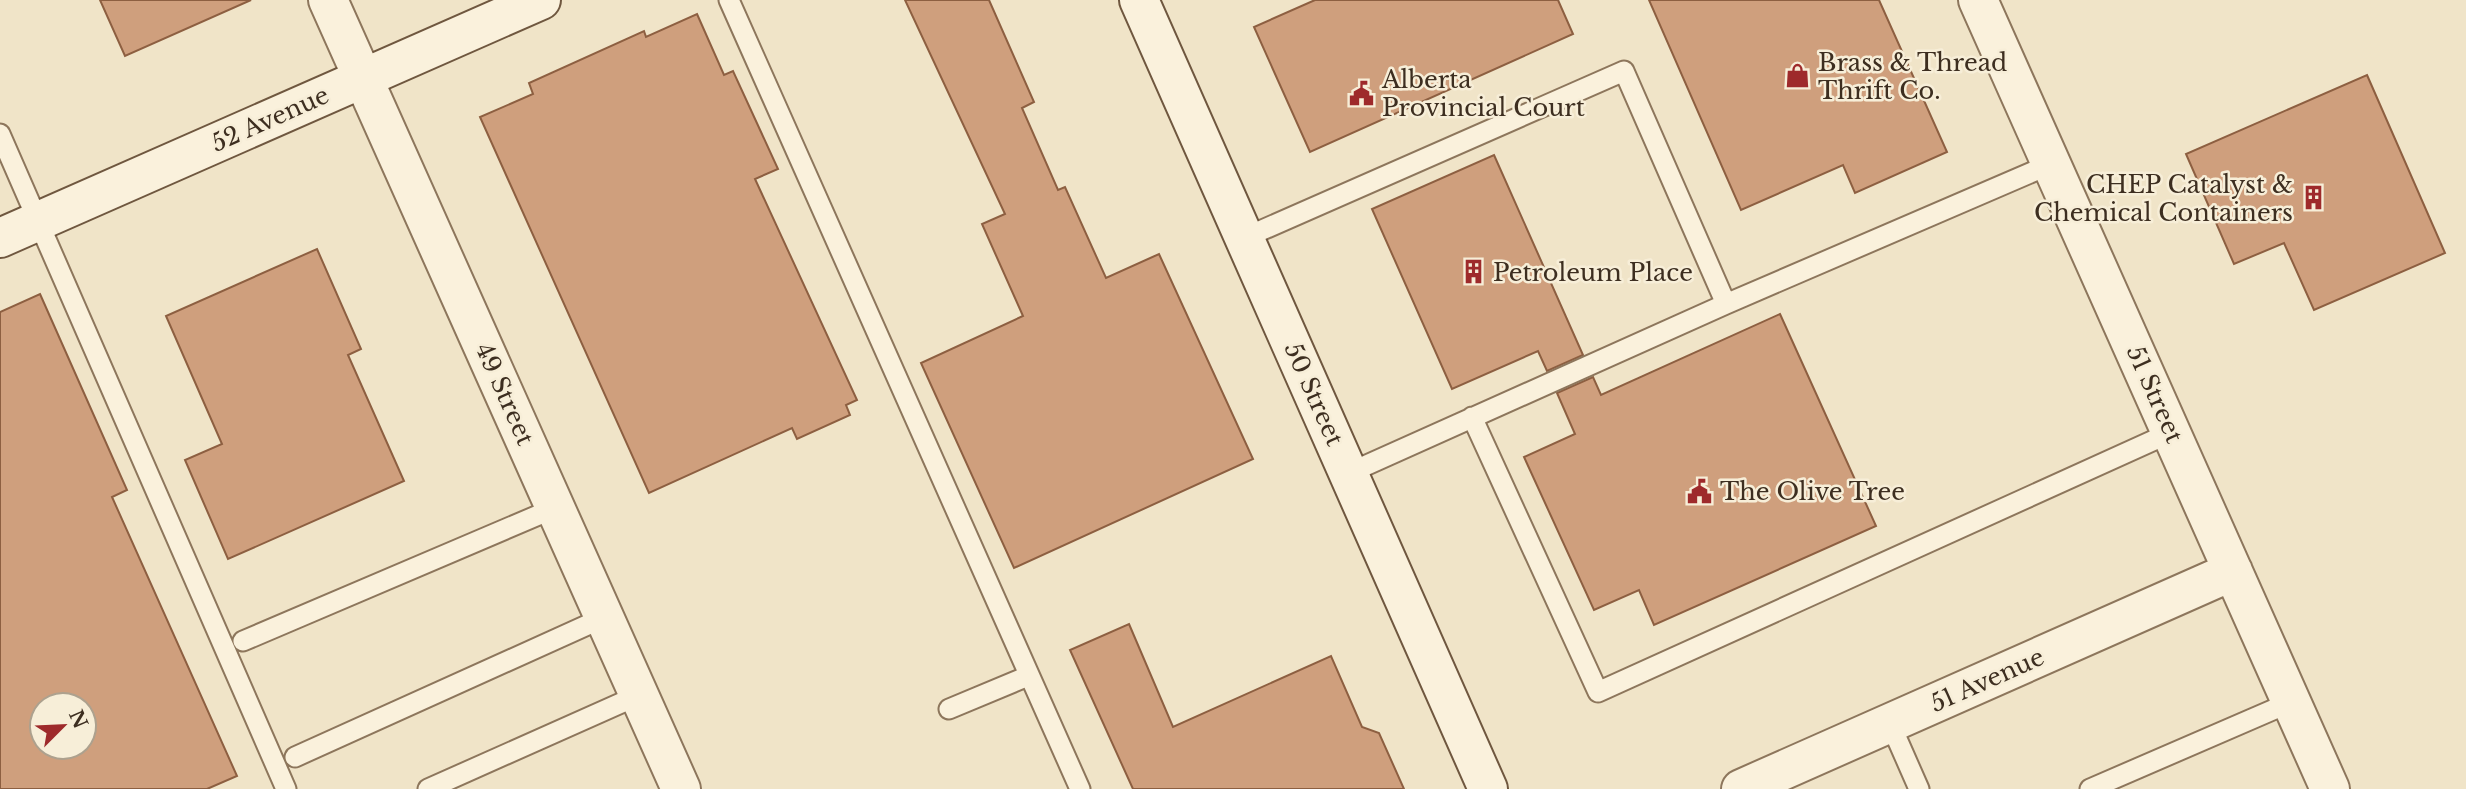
<svg xmlns="http://www.w3.org/2000/svg" width="2466" height="789" viewBox="0 0 2466 789" font-family="'Libre Baskerville',serif">
  <style>
    .building { fill: #cf9f7d; stroke: #8d5f41; stroke-width: 2; fill-rule: evenodd }
    .lines { fill: none; stroke-linecap: round; stroke-linejoin: round }
    .lane-casing { stroke: #8d765c; stroke-width: 23 }
    .street-casing { stroke: #8d765c; stroke-width: 42 }
    .secondary-casing { stroke: #6f573f; stroke-width: 42 }
    .lane { stroke: #faf1dc; stroke-width: 19 }
    .street { stroke: #faf1dc; stroke-width: 38 }
    .secondary { stroke: #faf1dc; stroke-width: 38 }
    .labels { text-anchor: middle; dominant-baseline: central; stroke-width: 5; stroke-linejoin: round; paint-order: stroke }
    .poi-label { font-size: 24px; fill: #3d2e20; stroke: #f7eed8; text-anchor: start }
    .street-label { font-size: 24px; fill: #3d2e20; stroke: #f7eed8 }
  </style>
  <rect width="100%" height="100%" fill="#f0e4c8"/>
  <path class="building" d="M100,0h151l-126,56z
    M905,0h84l45,102 -12,6 36,82 7,-3 41,91 53,-24 94,205 -239,109 -93,-205 102,-47 -41,-92 23,-10z
    M1315,0h243l15,34 -263,118 -56,-125z
    M1649,0h230l68,152 -92,41 -12,-28 -102,45z
    M697,14l27,61 9,-4 45,98 -23,10 102,221 -11,5 4,10 -53,24 -5,-11 -143,65 -169,-376 53,-23 -4,-11 115,-52 2,6z
    M2367,75l78,178 -131,57 -30,-67 -50,21 -48,-110z
    M1494,155l89,200 -36,16 -9,-20 -86,38 -80,-180z
    M317,249l44,100 -13,6 56,126 -176,78 -43,-99 37,-16 -56,-128z
    M40,294l87,196 -15,7 125,279 -30,13h-207v-477zM42,705h42v42h-42z
    M1780,314l96,212 -222,99 -15,-35 -45,20 -70,-153 51,-23 -18,-41 36,-16 8,18z
    M1129,624l44,103 158,-71 31,71 17,6 25,56h-271l-63,-139z"/>
  <g class="lines">
    <defs>
      <path id="lane" d="M729,0l351,789
        M0,134l286,655
        M1244,238l380,-167 102,233
        M1472,417l126,275 574,-260
        M1349,473l377,-169 325,-140
        M243,641l312,-133
        M949,709l79,-33
        M1890,723l29,66
        M295,757l310,-140
        M428,789l211,-94
        M2090,789l201,-87"/>
      <path id="street" d="M328,0l353,789
        M1978,0l352,789
        M1741,789l492,-218"/>
      <path id="secondary" d="M1139,0l349,789
        M0,238l541,-238"/>
    </defs>
    <use href="#lane" class="lane-casing"/>
    <use href="#street" class="street-casing"/>
    <use href="#secondary" class="secondary-casing"/>
    <use href="#lane" class="lane"/>
    <use href="#street" class="street"/>
    <use href="#secondary" class="secondary"/>
  </g>
  <defs>
    <symbol id="shop-bare" viewBox="-9 -9 18 18"><path d="M-5-2.5h2.3a2.7 3.5 0 0 1 5.4 0H5L5.5 6h-11ZM-1.5-2.5h3a1.5 2.3 0 0 0-3 0Z" fill="#9e2a2b" stroke="#f7eed8" stroke-width="2.5" paint-order="stroke"/></symbol>
    <symbol id="civic-bare" viewBox="-9 -9 18 18"><path d="M-.6-6.5H3V-4.5H.6V-3L4-1V1h2V6H-6V1h2V-1L-.6-3ZM-1.2 2.5V6h2.4V2.5Z" fill="#9e2a2b" stroke="#f7eed8" stroke-width="2.5" paint-order="stroke"/></symbol>
    <symbol id="building-bare" viewBox="-9 -9 18 18"><path d="M-4-6H4V6H1V3H-1V6H-4ZM-2.5-4.3h1.7v1.8h-1.7ZM.8-4.3h1.7v1.8H.8ZM-2.5-1h1.7V.8h-1.7ZM.8-1h1.7V.8H.8Z" fill="#9e2a2b" stroke="#f7eed8" stroke-width="2.5" paint-order="stroke"/></symbol>
  </defs>
  <g fill-rule="evenodd">
    <use href="#shop-bare" x="1780" y="58" width="35" height="35"/>
    <use href="#civic-bare" x="1344" y="76" width="35" height="35"/>
    <use href="#building-bare" x="2296" y="180" width="35" height="35"/>
    <use href="#building-bare" x="1456" y="254" width="35" height="35"/>
    <use href="#civic-bare" x="1682" y="474" width="35" height="35"/>
  </g>
  <g class="labels">
    <g class="poi-label">
      <text x="1818" y="62">Brass &amp; Thread<tspan x="1818" dy="28">Thrift Co.</tspan></text>
      <text x="1382" y="79">Alberta<tspan x="1382" dy="28">Provincial Court</tspan></text>
      <text x="2293" y="184" text-anchor="end">CHEP Catalyst &amp;<tspan x="2293" dy="28">Chemical Containers</tspan></text>
      <text x="1493" y="272">Petroleum Place</text>
      <text x="1720" y="491">The Olive Tree</text>
    </g>
    <g class="street-label">
      <text transform="translate(270 119) rotate(-24)">52 Avenue</text>
      <text transform="translate(505 394) rotate(66)">49 Street</text>
      <text transform="translate(1314 394) rotate(66)">50 Street</text>
      <text transform="translate(2155 394) rotate(66)">51 Street</text>
      <text transform="translate(1987 680) rotate(-24)">51 Avenue</text>
    </g>
  </g>
  <g transform="translate(63 726) rotate(66)"><circle r="33" fill="#f7eed8" stroke="#ada18e" stroke-width="2"/>
  <path d="M0-5L12 26L0 18L-12 26Z" fill="#9e2a2b"/>
  <text y="-10" font-size="19" font-weight="bold" text-anchor="middle" fill="#3d2e20">N</text>
  </g>
</svg>
